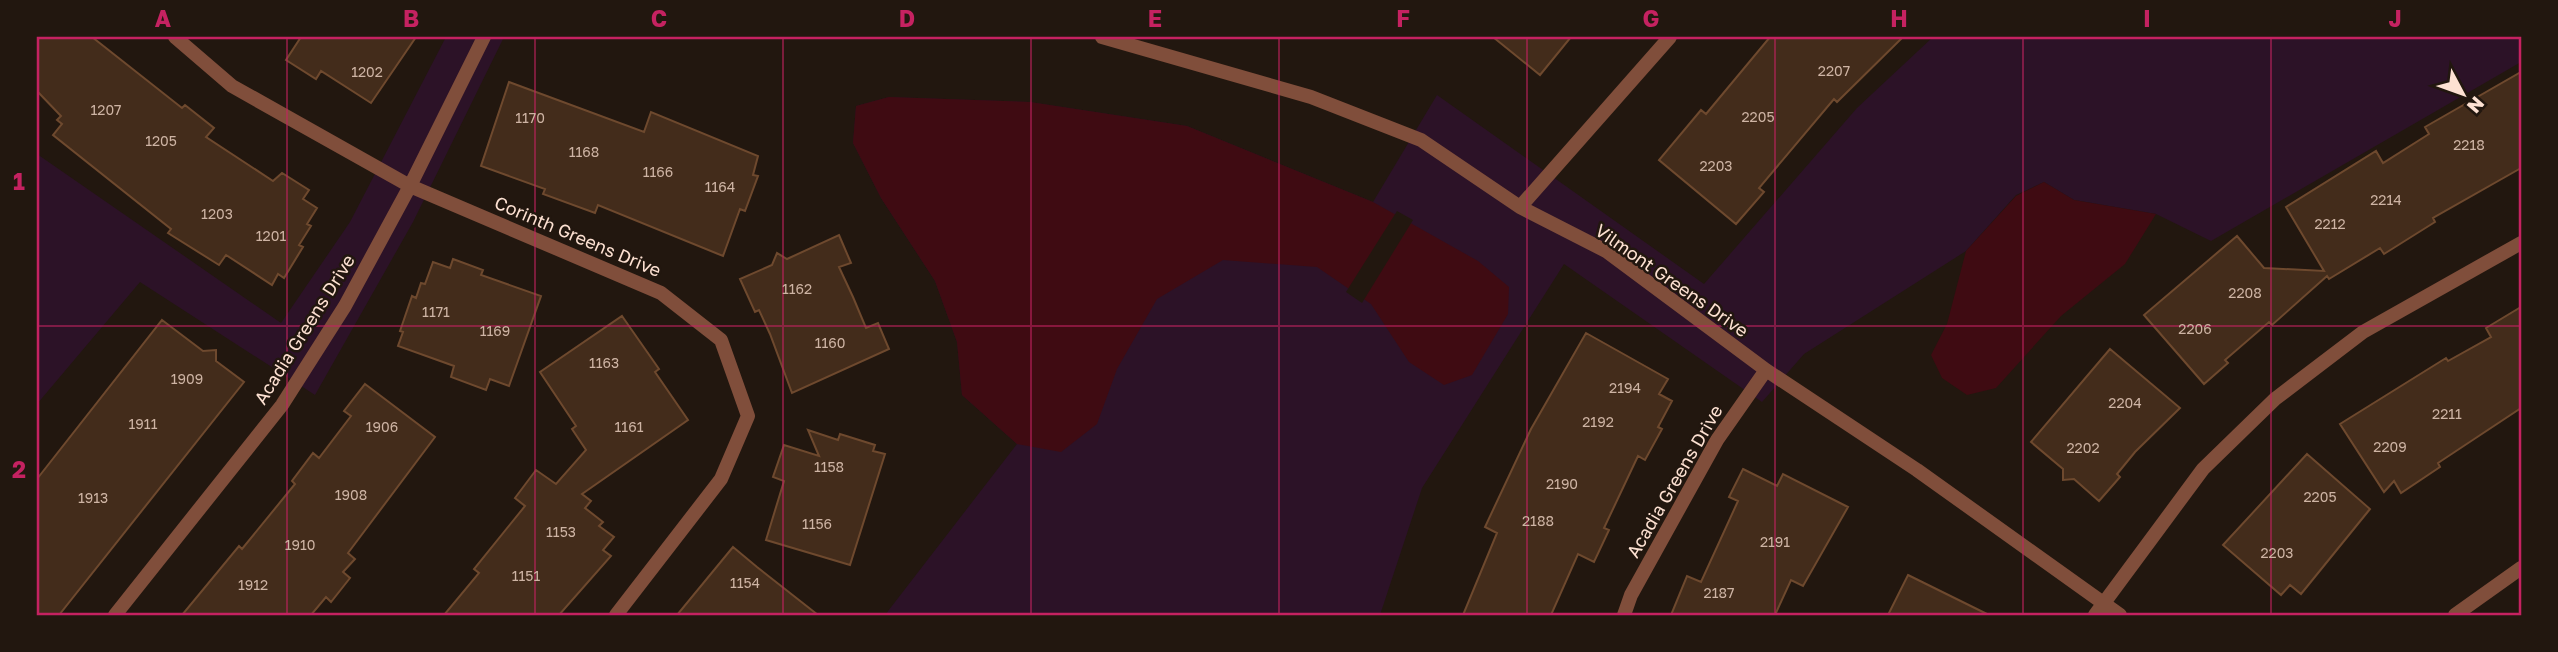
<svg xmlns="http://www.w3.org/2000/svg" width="2558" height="652" viewBox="0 0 2558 652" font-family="'Golos Text',sans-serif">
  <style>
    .green { fill: #2c1227 }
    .water { fill: #3f0b12 }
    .pier { fill: #22170f }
    .building { fill: #432c1b; stroke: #6e492e; stroke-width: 2 }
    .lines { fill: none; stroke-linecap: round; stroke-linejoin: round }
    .minor { stroke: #804e3b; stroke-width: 14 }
    .grid { fill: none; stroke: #c52261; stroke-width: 2; stroke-opacity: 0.55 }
    .labels { text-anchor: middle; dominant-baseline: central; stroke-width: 5; stroke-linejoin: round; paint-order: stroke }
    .number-label { font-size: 14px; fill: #ceb4a4 }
    .street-label { font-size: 18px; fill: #fde1d2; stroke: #22170f }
    .neatline { fill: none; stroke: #c52261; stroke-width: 2.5 }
    .grid-label { font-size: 23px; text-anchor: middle; font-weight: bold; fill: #c52261 }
  </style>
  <rect width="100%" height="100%" fill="#22170f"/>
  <path class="green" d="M446,37h58l-91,185 -98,173 -175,-113 -103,122v-250l244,169 69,-101z
    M1933,37h588v25l-310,179 -55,-27 -82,-14 -30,-18 -28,13 -50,56 -162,103 -42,48 -198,-138 -142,224 -42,127h-495l132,-171 -55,-49 -5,-53 -22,-61 -54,-83 -28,-55 3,-37 33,-9 141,5 157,24 186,76 64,-107 267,189 153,-176z"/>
  <path class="water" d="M889,97l141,5 157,24 186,76 105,59 31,26 -1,27 -36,61 -28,10 -35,-23 -38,-58 -54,-37 -94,-7 -66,39 -40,70 -20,55 -36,28 -44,-8 -55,-49 -5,-53 -22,-61 -54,-83 -28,-55 3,-37z
    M2044,182l30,18 82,14 -31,50 -64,52 -65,72 -29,7 -25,-17 -11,-23 16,-31 19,-73 50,-55z"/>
  <path class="pier" d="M1397,211l16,9 -51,83 -16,-11z"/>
  <path class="building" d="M37,37h55l90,71 3,-3 29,23 -8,9 67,44 9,-8 27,17 -6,9 14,9 -10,16 4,2 -12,19 4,2 -19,31 -6,-4 -6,11 -46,-30 -7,10 -51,-32 3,-4 -118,-94 9,-11 -5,-4 4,-4 -24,-25z
    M301,37h115l-45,66 -50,-32 -5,8 -30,-19z
    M1493,37h78l-31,38z
    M1770,37h133l-66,65 -3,-3 -75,89 5,4 -28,32 -77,-64 42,-50 5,4z
    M2521,72v96l-88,50 2,4 -51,32 -4,-6 -51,31 -2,-3 -55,49 -3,-3 -44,38 3,3 -24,21 -60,-69 93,-79 27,32 60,3 -38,-64 90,-56 7,12 46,-29 -4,-7z
    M509,82l135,50 7,-20 107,44 -5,19 5,1 -13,35 -5,-2 -17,47 -125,-51 -3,8 -52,-19 2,-5 -64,-23z
    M839,235l12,28 -12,4 14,30 13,31 12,-5 11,26 -97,44 -22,-59 -11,-24 -4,2 -15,-33 32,-14 5,-12 10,6z
    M453,259l30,11 -2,5 60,21 -32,90 -19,-7 -4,11 -35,-13 3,-11 -56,-20 5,-14 -3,-1 12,-35 4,2 5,-15 4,1 8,-22 17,6z
    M2521,307v101l-83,55 2,4 -39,26 -7,-12 -10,11 -44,-68 106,-66 2,3 43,-24 -5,-9z
    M622,316l37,53 -4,3 33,48 -106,74 9,7 -6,7 18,14 -4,4 15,11 -11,13 8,6 -52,59h-115l35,-42 -5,-4 51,-63 -10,-8 21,-28 20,14 30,-34 -14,-21 4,-3 -36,-54z
    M162,320l41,31 13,-1v11l28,21 -185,233h-22v-136z
    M1586,333l82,46 -9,15 13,7 -14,26 4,2 -17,31 -7,-4 -34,72 5,2 -15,32 -16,-8 -27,61h-88l34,-82 -12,-6 46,-98z
    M2110,349l70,59 -45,44 -18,22 3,3 -21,24 -25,-22 -11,1v-11l-32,-27z
    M365,384l70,53 -87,116 7,6 -12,13 7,6 -19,24 -5,-5 -15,18h-129l57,-69 3,3 53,-65 -3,-3 21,-28 6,5 32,-42 -7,-5z
    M808,430l30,10 2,-6 35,11 -2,6 12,3 -35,111 -84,-25 18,-59 -11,-4 11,-32 35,11z
    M2307,454l63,55 -69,85 -11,-9 -9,10 -58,-50z
    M1743,469l34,17 6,-12 65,33 -45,79 -12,-6 -16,35h-104l16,-39 14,6 37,-81 -9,-4z
    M733,547l24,20 61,48h-141z
    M1908,575l81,40h-101z"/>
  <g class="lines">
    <path class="minor" d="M175,37l57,49 178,100 251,107 60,47 27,76 -27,63 -105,136
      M1102,37l209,60 110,43 99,67 86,44 160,119 151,100 203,145
      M1520,207l150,-170
      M115,615l167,-210 63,-99 65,-120 74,-149
      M1624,615l7,-20 86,-155 49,-70
      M2095,615l108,-146 72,-70 88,-67 158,-89
      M2455,615l66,-47"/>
  </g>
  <path class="grid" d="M287,37v578M535,37v578M783,37v578M1031,37v578M1279,37v578M1527,37v578M1775,37v578M2023,37v578M2271,37v578M37,326h2484"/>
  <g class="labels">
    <g class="number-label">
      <text x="1834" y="70">2207</text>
      <text x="367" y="71">1202</text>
      <text x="106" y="109">1207</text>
      <text x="1758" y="116">2205</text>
      <text x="530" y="117">1170</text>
      <text x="161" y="140">1205</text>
      <text x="2469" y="144">2218</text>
      <text x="584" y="151">1168</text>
      <text x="1716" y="165">2203</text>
      <text x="658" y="171">1166</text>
      <text x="720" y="186">1164</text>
      <text x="2386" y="199">2214</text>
      <text x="217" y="213">1203</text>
      <text x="2330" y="223">2212</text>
      <text x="271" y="235">1201</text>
      <text x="797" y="288">1162</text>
      <text x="2245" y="292">2208</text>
      <text x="436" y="311">1171</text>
      <text x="2195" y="328">2206</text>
      <text x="495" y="330">1169</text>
      <text x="830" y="342">1160</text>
      <text x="604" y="362">1163</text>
      <text x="187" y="378">1909</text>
      <text x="1625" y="387">2194</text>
      <text x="2125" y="402">2204</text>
      <text x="2447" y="413">2211</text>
      <text x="1598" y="421">2192</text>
      <text x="143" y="423">1911</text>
      <text x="382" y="426">1906</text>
      <text x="629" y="426">1161</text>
      <text x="2390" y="446">2209</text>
      <text x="2083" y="447">2202</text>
      <text x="829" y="466">1158</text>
      <text x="1562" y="483">2190</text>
      <text x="351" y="494">1908</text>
      <text x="2320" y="496">2205</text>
      <text x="93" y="497">1913</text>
      <text x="1538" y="520">2188</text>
      <text x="817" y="523">1156</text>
      <text x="561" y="531">1153</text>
      <text x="1775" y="541">2191</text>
      <text x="300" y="544">1910</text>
      <text x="2277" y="552">2203</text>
      <text x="526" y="575">1151</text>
      <text x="745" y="582">1154</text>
      <text x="253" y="584">1912</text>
      <text x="1719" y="592">2187</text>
    </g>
    <g class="street-label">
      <text transform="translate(578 236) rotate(23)">Corinth Greens Drive</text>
      <text transform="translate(1672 280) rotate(35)">Vilmont Greens Drive</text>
      <text transform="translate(304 329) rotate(-58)">Acadia Greens Drive</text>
      <text transform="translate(1674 481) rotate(-60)">Acadia Greens Drive</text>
    </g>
  </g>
  <rect width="2558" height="652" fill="none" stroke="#22170f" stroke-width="77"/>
  <g transform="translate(2463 94) rotate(131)" stroke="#22170f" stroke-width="5" paint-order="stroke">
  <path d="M0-5L12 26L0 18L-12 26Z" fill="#fde1d2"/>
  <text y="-10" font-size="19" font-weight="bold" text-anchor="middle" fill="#fde1d2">N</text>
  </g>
  <rect x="38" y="38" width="2482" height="576" class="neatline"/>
  <g class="grid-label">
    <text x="163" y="27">A</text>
    <text x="411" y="27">B</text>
    <text x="659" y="27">C</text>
    <text x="907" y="27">D</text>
    <text x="1155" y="27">E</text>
    <text x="1403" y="27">F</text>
    <text x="1651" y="27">G</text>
    <text x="1899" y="27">H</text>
    <text x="2147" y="27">I</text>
    <text x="2395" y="27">J</text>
    <text x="19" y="190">1</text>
    <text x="19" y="478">2</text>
  </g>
</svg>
